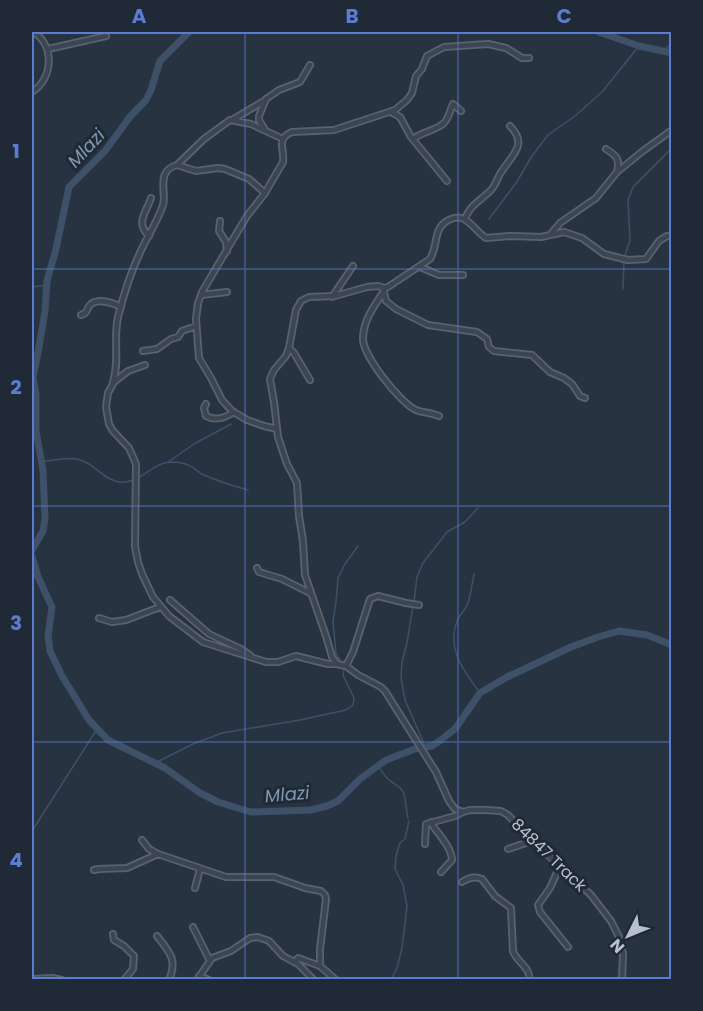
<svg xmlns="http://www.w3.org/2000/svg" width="703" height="1011" viewBox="0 0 703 1011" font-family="Poppins,sans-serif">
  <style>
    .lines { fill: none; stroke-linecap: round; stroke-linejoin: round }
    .stream { stroke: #3e5169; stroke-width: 1.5 }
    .river { stroke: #3e5169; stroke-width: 7 }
    .street-casing { stroke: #59636e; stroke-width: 8 }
    .street { stroke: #3c4551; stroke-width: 4.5 }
    .grid { fill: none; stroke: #5b7cd3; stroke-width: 1.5; stroke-opacity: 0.55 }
    .labels { text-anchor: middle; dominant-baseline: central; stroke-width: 6; stroke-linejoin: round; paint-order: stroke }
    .street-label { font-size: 16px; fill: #b8c0cb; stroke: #202a36 }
    .water-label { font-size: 18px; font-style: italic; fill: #8197b1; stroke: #202a36 }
    .neatline { fill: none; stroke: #5b7cd3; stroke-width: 2 }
    .grid-label { font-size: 20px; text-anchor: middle; font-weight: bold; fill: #5b7cd3 }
  </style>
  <rect width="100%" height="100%" fill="#273341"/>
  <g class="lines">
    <path class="stream" d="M663,51l9,-8
      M489,219l27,-36 16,-27 16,-21 27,-19 27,-24 37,-46
      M32,287l15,-2
      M623,289l1,-30 6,-19 -2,-40 5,-13 39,-39
      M41,462c13,-2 30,-6 42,-1 13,5 22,19 36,21 20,3 33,-19 51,-20 7,0 17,1 22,5 5,3 7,6 12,8 14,6 29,11 44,15
      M168,462l26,-18 37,-20
      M32,562h1
      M474,574c-2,10 -3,20 -6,29 -2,6 -7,10 -10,16 -13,29 6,52 22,74
      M414,602l3,-25 6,-14 24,-31 18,-10 13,-14
      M413,606l-6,37 -5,19 -1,16 4,22 20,46
      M342,663l-6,-9 -3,-33 3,-19 2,-24 7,-14 13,-18
      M155,763l38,-19 29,-11 78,-13 46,-10 7,-5 1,-7 -11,-23 1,-6
      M379,766c2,4 5,9 8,12 5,6 14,7 17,16 2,8 2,16 4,24
      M32,831l65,-102
      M391,980l6,-12 5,-20 5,-42 -4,-21 -8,-16 1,-13 4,-13 5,-4 4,-18"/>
    <path class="river" d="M599,32l40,14 33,7
      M32,550l11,-19 2,-12 -2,-49 -7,-39v-36l-3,-18 5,-24 7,-42 2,-30 9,-32 13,-62 36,-36 24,-33 17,-18 5,-10 9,-29 29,-29
      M32,556l6,21 14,30 -4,29 2,15 12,25 27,44 19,20 57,28 35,25 18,9 33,10 60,-2 16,-4 11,-5 22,-22 26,-19 29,-11 17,-3 6,-4 17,-13 25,-36 27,-16 64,-30 27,-10 21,-6 28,4 25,10"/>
    <defs>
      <path id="street" d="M48,49l58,-13
        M32,92c21,-14 23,-45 2,-60
        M391,112l9,5 11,20 36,44
        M232,120l32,-19
        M264,128l-5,-8v-4l7,-17 13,-9 21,-8 10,-17
        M413,139c9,-7 24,-9 31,-16 5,-5 6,-13 9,-19l8,7
        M606,149c11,7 14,10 11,23
        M177,165l27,-26 26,-19 21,4 32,15
        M465,219c4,-13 15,-18 25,-28 6,-5 7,-14 12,-20 11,-17 26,-27 8,-45
        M220,221l-1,10 7,11 1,9
        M550,235l10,-12 36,-25 21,-26 26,-21 29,-21
        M149,236c-14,-13 -3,-23 2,-38
        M420,267l19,8h24
        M383,288l3,13 10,8 32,16 49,7 10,7 2,8 5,4 38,4 18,17 14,6 8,6 8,12 5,2
        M384,291c-9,14 -20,28 -21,46 -2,17 38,67 53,73 7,3 14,2 23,6
        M201,295l26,-3
        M332,297l21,-31
        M81,315c9,-3 4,-6 10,-11 8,-6 22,-1 30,3
        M289,348l5,5 16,27
        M143,351l14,-2 14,-10 7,-2 4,-6 14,-5
        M145,365l-17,6 -14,11 -6,11 -2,14 3,17 4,7 16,17 7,16 -1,82 3,16 4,12 11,23 16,19 34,26 63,20h12l18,-6 32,8h9
        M113,382c7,-22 0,-43 5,-65 5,-20 12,-43 21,-62 7,-17 18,-32 24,-50 4,-12 -8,-34 14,-40l19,6 22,-3 7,1 24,10 16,14
        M206,404l-2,4 2,8c9,5 19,2 28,-4
        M277,429l-13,-3 -17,-6 -15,-9 -10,-11 -11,-22 -12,-20 -3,-39 2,-16 4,-11 33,-56 12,-20 18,-23 18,-31c2,-13 -8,-23 9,-30l42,-2 61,-20 12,-10 5,-7 4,-17 6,-7 5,-13 17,-9 44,-3 18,4 16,10h7
        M257,568l2,4 23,7 28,14
        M170,600l39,34 32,15 9,6
        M99,618l13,4 14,-2 34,-13
        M346,666l7,-14 17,-53 8,-3 28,7 13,2
        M432,822l1,4c7,10 18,21 19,34l-11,12
        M142,840l7,9 9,5 68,23h48l31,11 16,3 4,4 1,4 -6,50v17
        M425,844l1,-20 29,-8 8,-4
        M508,849l24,-8
        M560,866l-10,22 -12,17 2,7 28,35
        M94,870l5,-1 28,-1 31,-14
        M462,882c6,-4 13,-6 20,-3l13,17 16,12 2,43c4,12 16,14 17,29
        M195,888l5,-19
        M193,927l17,34
        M113,934l1,6 10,6 10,10 -1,13 -9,11
        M157,936c12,16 21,23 12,44
        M295,962l3,-4 22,8 16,14
        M199,976l10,4
        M32,979l20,-1 10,2
        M197,980l15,-22 19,-7 19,-13 8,-1 11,4 14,15 15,8 16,16
        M622,980l1,-26 -4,-17 -8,-16 -20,-26 -24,-23 -35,-31 -24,-26 -7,-4 -15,-1h-16l-7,2 -8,-3 -6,-8 -13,-29 -51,-81 -4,-4 -23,-12 -12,-9 -9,-2 -5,-7 -6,-21 -21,-61 -2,-34 -4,-25 -2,-33 -10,-19 -9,-27 -4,-35 -4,-23 4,-9 12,-14 3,-8 7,-38 5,-9 8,-4 26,-1 32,-9 11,-1 7,2 3,-1 42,-28c9,-14 2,-33 21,-40 5,-2 9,-2 13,0 9,5 14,14 22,19l25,-2 30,1 23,-5 18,6 22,16 24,6 18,-1 13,-18 8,-5"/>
    </defs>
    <use href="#street" class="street-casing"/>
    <use href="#street" class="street"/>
  </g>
  <path class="grid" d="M245,32v948M458,32v948M32,269h640M32,506h640M32,742h640"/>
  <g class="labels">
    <g class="street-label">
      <text transform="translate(549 855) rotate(44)">84847 Track</text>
    </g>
    <g class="water-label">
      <text transform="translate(86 148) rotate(-47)">Mlazi</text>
      <text transform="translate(287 794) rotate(-5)">Mlazi</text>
    </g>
  </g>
  <rect width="703" height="1011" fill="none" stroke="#202a36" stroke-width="66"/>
  <g transform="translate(628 936) rotate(227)" stroke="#202a36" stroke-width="4.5" paint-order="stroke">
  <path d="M0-4.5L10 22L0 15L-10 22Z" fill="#b8c0cb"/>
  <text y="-9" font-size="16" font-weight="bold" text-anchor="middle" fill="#b8c0cb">N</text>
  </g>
  <rect x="33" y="33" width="637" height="945" class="neatline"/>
  <g class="grid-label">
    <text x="139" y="23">A</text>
    <text x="352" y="23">B</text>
    <text x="564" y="23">C</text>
    <text x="16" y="158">1</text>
    <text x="16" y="394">2</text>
    <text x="16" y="630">3</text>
    <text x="16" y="867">4</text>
  </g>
</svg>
